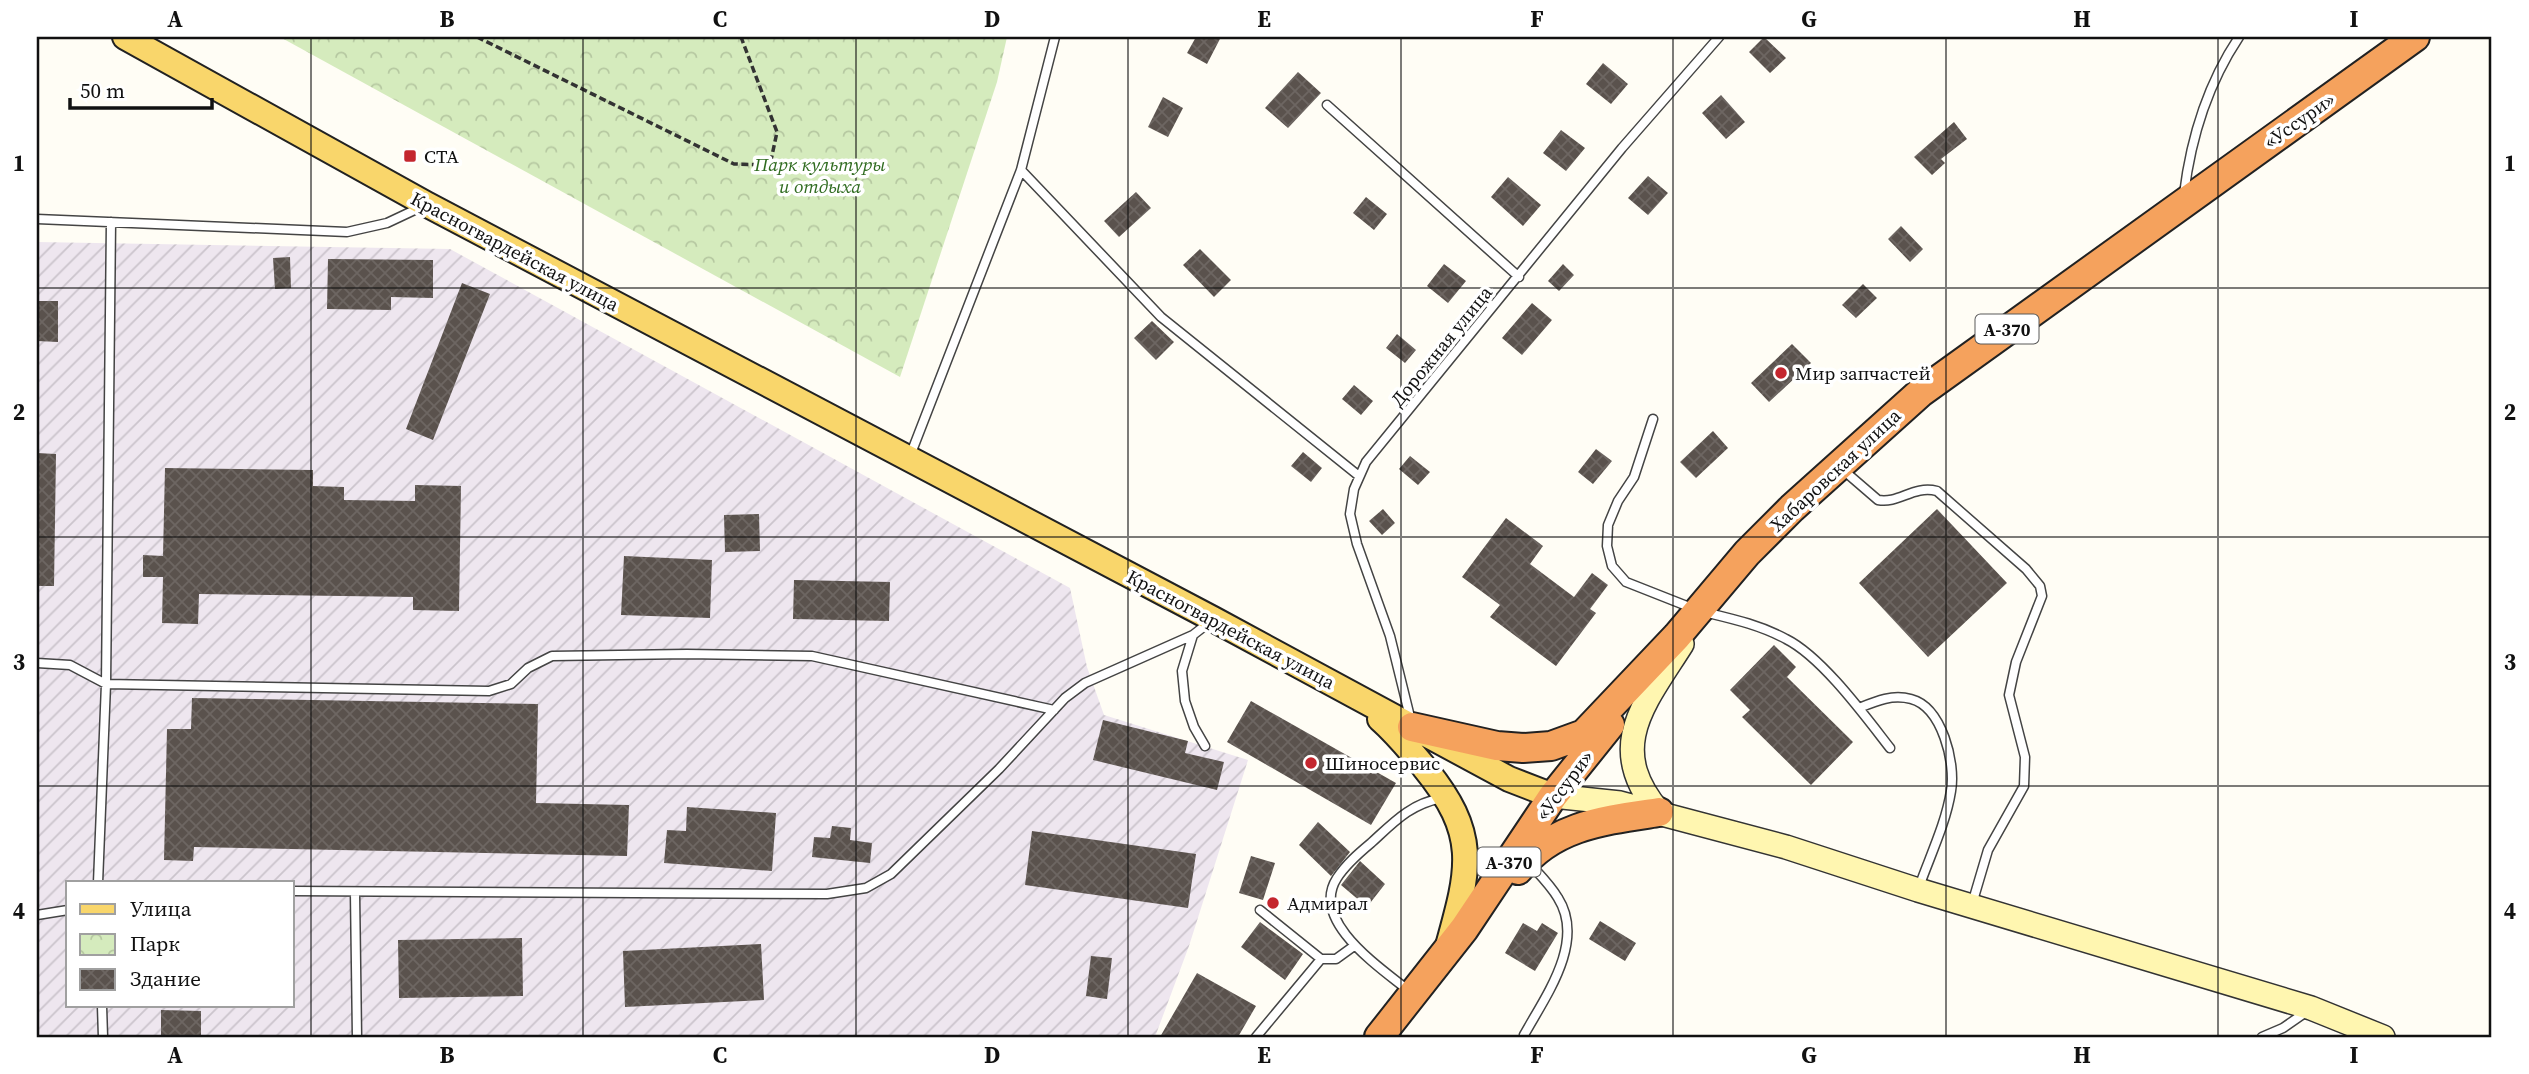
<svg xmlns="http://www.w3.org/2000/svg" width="2529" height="1074" viewBox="0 0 2529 1074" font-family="'Source Serif 4',serif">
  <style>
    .industrial { fill: url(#industrial-furrows); fill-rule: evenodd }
    .park { fill: url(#park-crowns) }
    .building { fill: url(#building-cross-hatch) }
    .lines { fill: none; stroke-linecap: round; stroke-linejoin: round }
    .lane-casing { stroke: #444; stroke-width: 11 }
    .secondary-casing { stroke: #333; stroke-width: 26 }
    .primary-casing { stroke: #222; stroke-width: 28 }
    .highway-casing { stroke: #222; stroke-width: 32 }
    .path { stroke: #333; stroke-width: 3.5; stroke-dasharray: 7 3.5; stroke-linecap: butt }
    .lane { stroke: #fff; stroke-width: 8 }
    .secondary { stroke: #fff6b0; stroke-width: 23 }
    .primary { stroke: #f9d66b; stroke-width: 24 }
    .highway { stroke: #f5a25d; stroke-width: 28 }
    .grid { fill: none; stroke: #111; stroke-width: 2; stroke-opacity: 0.55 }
    .poi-dot { fill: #c4262e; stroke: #fff; stroke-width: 2.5 }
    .labels { text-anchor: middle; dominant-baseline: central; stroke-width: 7; stroke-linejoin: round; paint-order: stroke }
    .shield { fill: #fff; stroke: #585858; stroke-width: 2 }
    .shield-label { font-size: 18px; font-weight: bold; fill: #111 }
    .street-label { font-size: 19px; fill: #111; stroke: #fff }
    .poi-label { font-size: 19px; fill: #111; stroke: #fff; text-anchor: start }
    .park-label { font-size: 19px; font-style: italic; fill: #2f6b1f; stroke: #fff }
    .neatline { fill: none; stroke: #111; stroke-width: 2.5 }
    .grid-label { font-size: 23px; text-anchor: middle; font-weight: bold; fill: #111 }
  </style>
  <defs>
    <pattern id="industrial-furrows" width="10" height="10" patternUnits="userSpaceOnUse" patternTransform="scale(1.75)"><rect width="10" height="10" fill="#eee6ef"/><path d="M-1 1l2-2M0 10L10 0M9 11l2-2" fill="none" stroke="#cbc4cc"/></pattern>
    <pattern id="park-crowns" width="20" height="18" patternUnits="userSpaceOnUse" patternTransform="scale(1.75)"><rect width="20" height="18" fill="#d5ebbd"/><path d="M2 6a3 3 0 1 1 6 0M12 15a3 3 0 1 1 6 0" fill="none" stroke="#b6c8a1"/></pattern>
    <pattern id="building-cross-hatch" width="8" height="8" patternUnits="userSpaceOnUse" patternTransform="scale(1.75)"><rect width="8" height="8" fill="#5a524d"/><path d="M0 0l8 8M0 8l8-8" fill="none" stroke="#6d6662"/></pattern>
  </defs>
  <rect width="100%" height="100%" fill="#fffdf5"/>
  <path class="industrial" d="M37,242l413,7 620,339 17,79 17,48 144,45 -59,186 -34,91h-1118zM68,883h224v123h-224z"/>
  <path class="park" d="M280,37h727l-10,45 -97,295z"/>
  <path class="building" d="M1196,37h25l-14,27 -20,-11z
    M1764,37l22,21 -16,15 -21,-21z
    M1603,63l25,21 -17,20 -25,-20z
    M1298,72l23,21 -33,35 -23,-20z
    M1721,95l24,27 -19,17 -24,-26z
    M1163,97l20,11 -15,29 -20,-10z
    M1954,122l13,17 -26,20 4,4 -13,12 -18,-18z
    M1561,130l24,18 -19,23 -23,-18z
    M1648,176l20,17 -20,22 -20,-17z
    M1508,177l33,28 -18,21 -32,-29z
    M1136,192l15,16 -32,29 -15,-16z
    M1366,197l21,17 -13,16 -21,-17z
    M1901,226l22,23 -13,13 -22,-23z
    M1200,249l31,31 -17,17 -31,-32z
    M290,257l1,31 -16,1 -2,-31z
    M328,259l105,1v38l-42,-1v13l-64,-1z
    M1444,264l22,17 -18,22 -21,-17z
    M1563,264l11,11 -15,16 -11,-10z
    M462,283l28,11 -57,146 -27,-11z
    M1863,284l14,14 -21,20 -14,-13z
    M37,301h21v41l-21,-1z
    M1532,303l20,17 -30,35 -20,-17z
    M1152,321l22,21 -18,18 -22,-22z
    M1397,334l19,16 -11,13 -19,-15z
    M1792,344l19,19 -42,39 -18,-19z
    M1354,385l19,16 -12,14 -19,-16z
    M1713,431l15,17 -32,30 -16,-16z
    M1596,449l16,12 -19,23 -15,-12z
    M1303,452l19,16 -11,14 -20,-16z
    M37,453l19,1 -2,132h-17z
    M1410,456l20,16 -12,13 -19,-16z
    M165,468l148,2v16l31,1v13l71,1v-16l46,1 -2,125 -46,-1v-13l-214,-3 -1,30 -36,-1 1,-46h-20v-22l20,1z
    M1383,509l12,14 -13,12 -13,-14z
    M1937,509l70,74 -79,74 -69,-74z
    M759,514l1,37 -35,1 -1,-37z
    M1506,518l37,28 -13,18 44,33 18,-24 16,12 -18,24 6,4 -40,53 -66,-49 10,-12 -38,-28z
    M624,556l88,4 -2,58 -89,-3z
    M794,580l96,2 -1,39 -96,-2z
    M1774,645l22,22 -9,10 66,65 -42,43 -69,-68 8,-7 -20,-20z
    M192,698l346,6 -2,99 93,2 -2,51 -433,-9 -1,14 -29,-1 3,-131h24z
    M1251,701l145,82 -25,42 -144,-83z
    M1103,720l85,21 -3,12 39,9 -7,28 -124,-30z
    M687,807l89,6 -4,58 -108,-8 3,-33 19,1z
    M1318,822l32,30 -19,24 -32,-31z
    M832,826l19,2 -1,12 22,3 -2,20 -58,-6 2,-20 16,1z
    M1032,831l164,23 -8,54 -163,-23z
    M1251,856l24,7 -12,37 -24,-7z
    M1360,861l25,23 -18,23 -26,-22z
    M1600,921l36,22 -11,18 -36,-22z
    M1260,922l43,32 -18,26 -44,-33z
    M1523,923l14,8 5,-8 16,10 -23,38 -30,-18z
    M522,938l1,58 -124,2 -1,-58z
    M761,944l3,56 -139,7 -2,-56z
    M1091,956l21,2 -5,41 -21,-3z
    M1197,973l59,33 -18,31h-78z
    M161,1010l40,1v26h-40z"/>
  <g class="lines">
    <defs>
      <path id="lane" d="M1327,105l192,172
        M1021,170l140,147 198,159
        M2184,194c7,-57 23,-109 55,-157
        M37,219l310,13 40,-9 34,-16
        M1653,419l-19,58 -16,24 -10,24 -1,21 5,20 14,16 66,26
        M910,456l111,-286 34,-133
        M1842,469l36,31c21,4 35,-15 59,-9l89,78 14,17 2,10 -26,66 -7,33 16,62 -1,29 -36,64 -16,54
        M1704,612c29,7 56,13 82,27 36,18 79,77 104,109
        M37,663l33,2 36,19 383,7 22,-7 17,-16 24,-12 135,-2 125,2 242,54
        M1859,708c17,-7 33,-14 52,-9 31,8 45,64 40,92 -5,32 -21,65 -32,96
        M1411,721l-21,-85 -33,-92 -7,-30 4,-25 12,-27 256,-314 97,-111
        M1205,746l-11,-19 -9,-26 -3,-30 11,-36 18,-14
        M98,883l8,-199 5,-462
        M292,891l535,3 39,-6 25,-14 108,-105 66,-71 20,-15 108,-48
        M355,893l2,144
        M1260,910l61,49
        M37,915l31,-5
        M1409,991c-28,-23 -100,-70 -72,-113 9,-14 22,-25 34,-35 23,-21 39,-39 71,-45
        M102,1006l1,31
        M1524,1035c21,-38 62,-93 34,-137 -7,-12 -18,-23 -28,-34
        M1256,1037l65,-78h15l18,-13
        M2262,1037l21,-9 23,-16"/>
      <path id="secondary" d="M1553,796l67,7 166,44 132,43 393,118 72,29
        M1659,812c-55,-65 -14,-109 23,-168"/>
      <path id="primary" d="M125,37l301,167 787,415 296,160 44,17
        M1380,719c17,15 30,31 44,48 55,67 46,100 24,179"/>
      <path id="highway" d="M1412,727l85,19 26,2 28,-2 33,-12 93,-98 70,-83 45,-45 128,-115 495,-356
        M1518,870c35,-45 88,-50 141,-58
        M1379,1037l85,-108 89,-133 57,-71"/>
    </defs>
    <use href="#lane" class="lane-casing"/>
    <use href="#secondary" class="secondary-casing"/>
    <use href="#primary" class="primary-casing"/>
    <use href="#highway" class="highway-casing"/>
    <path class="path" d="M477,37l257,127 36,1 7,-33 -36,-95"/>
    <use href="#lane" class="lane"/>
    <use href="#secondary" class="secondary"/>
    <use href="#primary" class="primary"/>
    <use href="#highway" class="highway"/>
  </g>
  <path class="grid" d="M311,37v1000M583,37v1000M856,37v1000M1128,37v1000M1401,37v1000M1673,37v1000M1946,37v1000M2218,37v1000M37,288h2455M37,537h2455M37,786h2455"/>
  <g class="poi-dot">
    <rect x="403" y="149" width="14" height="14" rx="3.5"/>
    <circle cx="1781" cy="373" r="7"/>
    <circle cx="1311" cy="763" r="7"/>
    <circle cx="1273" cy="903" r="7"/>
  </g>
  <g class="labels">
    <g class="shield">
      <rect x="1975.5" y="314.5" width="63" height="29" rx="5"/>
      <rect x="1477.5" y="847.5" width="63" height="29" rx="5"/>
    </g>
    <g class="shield-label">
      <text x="2007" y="329">А-370</text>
      <text x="1509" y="862">А-370</text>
    </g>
    <g class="street-label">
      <text transform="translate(2299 120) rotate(-35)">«Уссури»</text>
      <text transform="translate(515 251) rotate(28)">Красногвардейская улица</text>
      <text transform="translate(1441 346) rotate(-51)">Дорожная улица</text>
      <text transform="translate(1835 470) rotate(-43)">Хабаровская улица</text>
      <text transform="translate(1231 629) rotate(28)">Красногвардейская улица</text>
      <text transform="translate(1564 785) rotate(-53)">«Уссури»</text>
    </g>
    <g class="poi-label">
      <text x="424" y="156">СТА</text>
      <text x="1795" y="373">Мир запчастей</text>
      <text x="1325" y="763">Шиносервис</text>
      <text x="1287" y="903">Адмирал</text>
    </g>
    <g class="park-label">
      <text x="820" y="164">Парк культуры<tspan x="820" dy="22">и отдыха</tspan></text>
    </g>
  </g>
  <rect width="2529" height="1074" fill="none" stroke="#ffffff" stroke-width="77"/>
  <rect x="66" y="881" width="228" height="126" fill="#ffffff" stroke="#a0a0a0" stroke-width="2"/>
  <rect x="80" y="904" width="35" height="10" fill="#f9d66b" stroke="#a0a0a0" stroke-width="2"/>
  <text x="130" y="916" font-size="21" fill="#111111">Улица</text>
  <rect x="80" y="934" width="35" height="21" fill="url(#park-crowns)" stroke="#a0a0a0" stroke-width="2"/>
  <text x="130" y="951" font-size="21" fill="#111111">Парк</text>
  <rect x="80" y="969" width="35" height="21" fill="url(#building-cross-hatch)" stroke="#a0a0a0" stroke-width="2"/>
  <text x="130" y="986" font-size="21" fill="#111111">Здание</text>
  <path d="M70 98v10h142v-10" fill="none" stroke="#111111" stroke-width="3.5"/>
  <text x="80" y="98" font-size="21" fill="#111111" stroke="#ffffff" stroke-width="5" paint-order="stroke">50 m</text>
  <rect x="38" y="38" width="2452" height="998" class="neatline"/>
  <g class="grid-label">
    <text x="175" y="27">A</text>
    <text x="447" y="27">B</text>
    <text x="720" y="27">C</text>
    <text x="992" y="27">D</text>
    <text x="1264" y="27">E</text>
    <text x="1537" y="27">F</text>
    <text x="1809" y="27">G</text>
    <text x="2082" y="27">H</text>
    <text x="2354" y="27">I</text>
    <text x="19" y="171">1</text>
    <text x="2510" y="171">1</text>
    <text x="19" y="420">2</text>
    <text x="2510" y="420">2</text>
    <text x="19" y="670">3</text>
    <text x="2510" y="670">3</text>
    <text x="19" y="919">4</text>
    <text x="2510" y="919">4</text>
    <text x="175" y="1063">A</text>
    <text x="447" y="1063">B</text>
    <text x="720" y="1063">C</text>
    <text x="992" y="1063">D</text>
    <text x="1264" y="1063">E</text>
    <text x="1537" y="1063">F</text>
    <text x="1809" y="1063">G</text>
    <text x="2082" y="1063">H</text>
    <text x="2354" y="1063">I</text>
  </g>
</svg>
